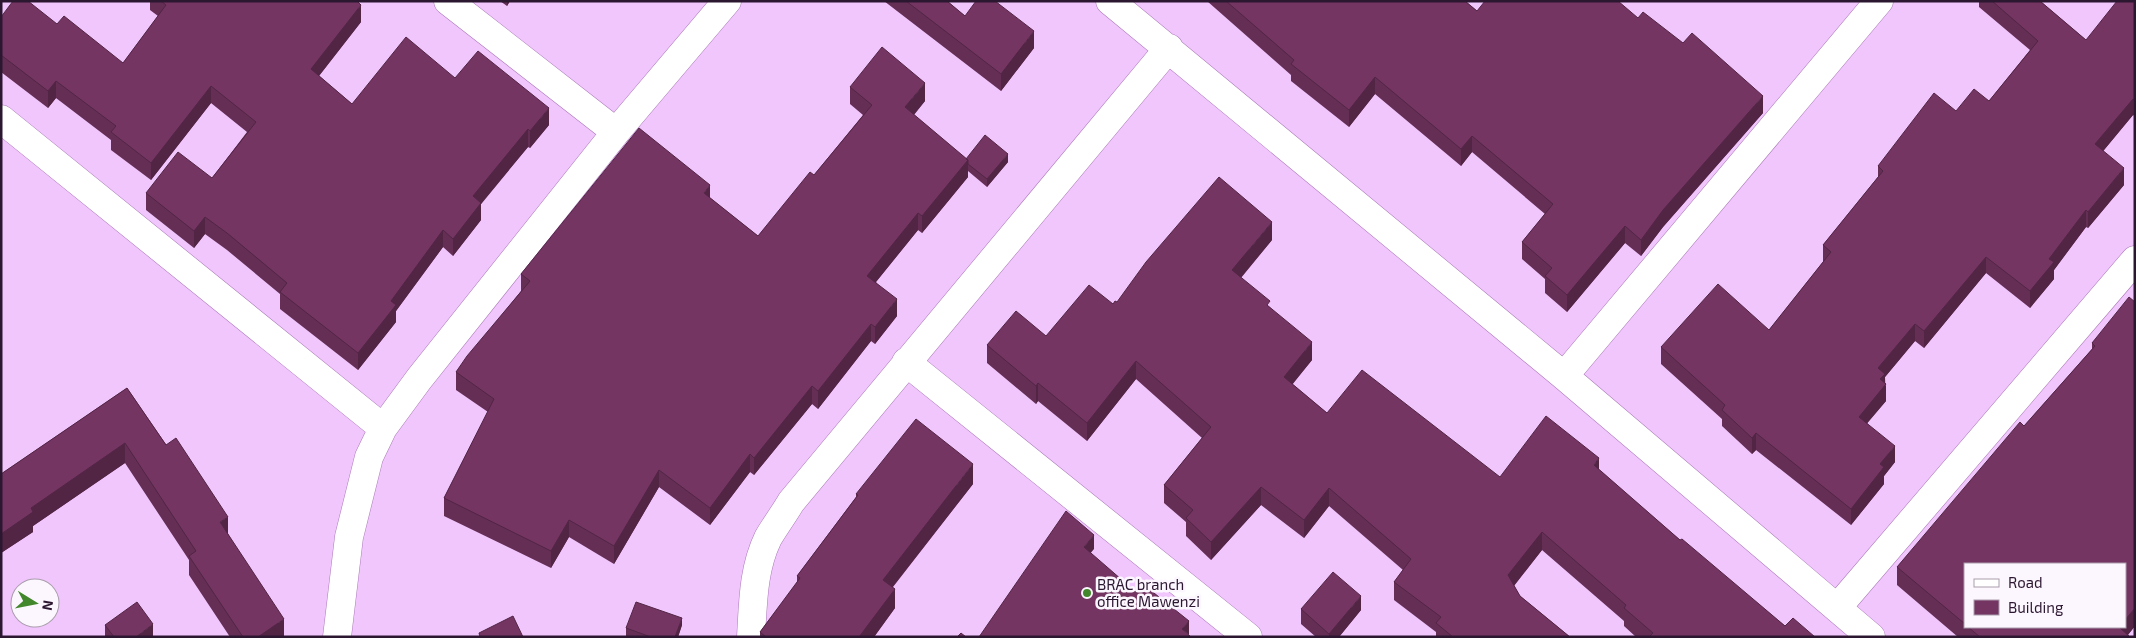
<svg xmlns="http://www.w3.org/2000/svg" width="2136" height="638" viewBox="0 0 2136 638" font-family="'Exo 2',sans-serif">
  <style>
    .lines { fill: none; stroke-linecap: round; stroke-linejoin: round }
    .minor-casing { stroke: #ab78b8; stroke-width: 29 }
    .minor { stroke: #fff; stroke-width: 28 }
    .wall { fill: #652e55; fill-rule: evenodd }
    .shaded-wall { fill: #522545 }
    .building { fill: #753563; stroke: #522545 }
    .poi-dot { fill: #42872c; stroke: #fcf7fe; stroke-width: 2 }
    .labels { text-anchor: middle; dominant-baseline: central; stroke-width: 5; stroke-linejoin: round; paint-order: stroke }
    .poi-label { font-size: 15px; fill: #2c1731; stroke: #fcf7fe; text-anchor: start }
  </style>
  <rect width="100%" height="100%" fill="#f1c6fd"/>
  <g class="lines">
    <defs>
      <path id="minor" d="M448,1l168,131
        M1110,1l454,375 307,261
        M1,119l382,309
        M906,362l342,275
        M1564,376l315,-375
        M1837,608l298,-348
        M337,637l12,-100 20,-80 14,-29 36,-49 197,-247 111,-131
        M751,637c2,-34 2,-68 17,-99 7,-12 16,-24 23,-36l378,-454"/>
    </defs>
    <use href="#minor" class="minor-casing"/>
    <use href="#minor" class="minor"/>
  </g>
  <path class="wall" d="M150,1h207l4,21 -42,54 33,28 103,-26 94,47 -19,23 -2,-1 -47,56v17l-28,36 -10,-9 -47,64v11l-38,48 -78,-61v-15l-53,-44 -22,-16 -11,14 -48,-38v-17l66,-15 35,-46 -36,-29 -60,77 -40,-30v-10l-55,-42 -8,10 -47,-36v-55l56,7 66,39 35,-47 -8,-6z
    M500,1h10l-3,5z
    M884,1h63l18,15 69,32 -33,43z
    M1207,1h258l12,10 161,7 125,95 -100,114 -22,29 -16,-13 -58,69 -22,-19v-14l-23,-20v-17l23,-28 -73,-62 -11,14 -86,-72 -26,33 -58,-46v-6z
    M1979,1h61l46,39 49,-39v115l-2,-1 -30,36 21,34 -36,43 -2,-1 -32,43v9l-24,29 -44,-35 -62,75 -9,-7 -30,36 1,24 -19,22 28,39 -11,14v8l-33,41 -95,-75 -4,4 -30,-28v-7l-61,-55v-17l108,-17 54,-68v-17l55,-68v-11l78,-55 33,-10 41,-51 -51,-43z
    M850,87l75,14 -11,14 52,44 42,3 -21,25 -19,-16v6l-46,56 -4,-3 -42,52 21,34 -22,28 -4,-3 -53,68 -6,-5 -58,71 -4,-3 -40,53 -51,-38 -45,77 -45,-27 -18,31 -107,-52v-18l44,-86 -32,-22v-18l65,-81v-17l189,-76 48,38 56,-61 49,-60 -13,-11z
    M1272,240l-31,38 29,30 42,52 -20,24 35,29 173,64 99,-7 81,70 105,86 30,11h-179l-12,-11v-5l-82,-71 -28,36 6,10 50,41h-134v-5l-42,-32v-18l9,-12 -74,-64 -25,32 -43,-33 -50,55 -25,-24v-14l-22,-19v-18l38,-47 -66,-59 -49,62 -49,-40 -2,3 -49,-41v-18l59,-9 71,-34z
    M2135,302v324l-7,9 2,2h-172l-61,-52v-18l127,-141 68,-77v-6zM1965,564l160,63h-160z
    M127,388l101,146 56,103h-54l-41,-62v-15l-64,-97 -92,63v6l-32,21v-79z
    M973,484l-80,103 2,21 -21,29h-114v-5l37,-49v-7l59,-79v-3z
    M1301,609l60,1 -22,27h-23l-15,-13z
    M105,625l48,12h-48z
    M682,625l-4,12h-49l-3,-1v-8z"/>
  <path class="shaded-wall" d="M507,1h3l-3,5z
    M361,5v17l-50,64v-17z
    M1034,31v17l-33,43v-17z
    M1375,77v17l-26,33v-17z
    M56,81v17l-8,10v-17z
    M925,83v18l-20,24v-18z
    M211,86v17l-60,77v-17z
    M1763,96v17l-100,114 -22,29v-16l22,-30z
    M2133,99v16l-38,46v-17z
    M549,108v17l-19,23v-17z
    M528,129v18l-55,67v-18z
    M1472,136v16l-11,14v-17z
    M1008,154v8l-21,25v-8z
    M968,160v17l-46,56v-17z
    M2124,168v17l-36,43v-16z
    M710,185v18l-6,-10z
    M481,203v17l-28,36v-17z
    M2086,210v17l-32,43v9l-24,29v-17l19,-32z
    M918,213v17l-51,63v-17z
    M205,217v17l-11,14v-17z
    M1272,222v18l-40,48v-18z
    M1625,226v17l-58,69v-17z
    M443,230v17l-47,64v11l-38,48v-17l33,-52z
    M1986,257v16l-62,75v-17z
    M897,299v17l-22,28v-17z
    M871,324v17l-53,68v-18z
    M1915,324v17l-30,36v9l1,-2v17l-27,32v-16l19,-49z
    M1312,342v18l-28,35v-18z
    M1136,361v18l-49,62v-18z
    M1038,383v18l-2,3v-18z
    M812,386v18l-58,71v-17z
    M1756,433v17l-4,4v-16z
    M125,443v20l-92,63v6l-32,21v-19l30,-26z
    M1895,446v16l-11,14v8l-33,41v-16l29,-45z
    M750,454v18l-40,53v-17z
    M1599,458v18l-5,-11z
    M973,464v20l-90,115v-19z
    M659,470v17l-45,77v-18z
    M1261,487v18l-50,55v-18z
    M1329,488v18l-25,32v-18z
    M228,517v19l-8,-14z
    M569,520v17l-18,31v-17z
    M1542,532v18l-34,43v-18z
    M1094,535v14l-10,12v-14z
    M895,589v19l-21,29h-15z
    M1361,596v14l-22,27h-10v-3z
    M2135,608v18l-9,11h-7v-10h6v-7z
    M682,618v7l-4,12h-3z
    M284,619v18h-26z
    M1189,621v14l-7,-6z
    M153,624v13h-17z"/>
  <path class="building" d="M13,1h15l29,23 7,-8 59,47 43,-58 -5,-4h196l4,4 -50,64 41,35 54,-67 49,41 23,-27 71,57 -19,23 -2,-2 -55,67 8,7 -28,36 -10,-9 -52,71 5,4 -38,48 -78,-61 7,-9 -60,-50 -22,-16 -11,14 -48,-38 32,-41 34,26 44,-56 -45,-36 -60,77 -40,-31 5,-6 -60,-45 -8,10 -47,-36v-38z
    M906,1h41l18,15 11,-15h19l39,30 -33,43z
    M1226,1h239l12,10 8,-10h133l20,17 5,-6 40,31 9,-10 71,63 -100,114 -22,30 -16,-14 -58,69 -22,-19 7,-8 -30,-26 31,-38 -81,-68 -11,13 -86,-72 -26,33 -58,-46 3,-4z
    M1992,1h48l46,39 31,-39h18v99l-2,-1 -38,45 29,24 -36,44 -2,-2 -37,49 5,3 -24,29 -44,-34 -62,74 -9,-7 -37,44 7,6 -5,5 6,5 -27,33 36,29 -15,18 4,3 -33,42 -95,-76 -4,5 -30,-28 3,-5 -64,-58 57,-63 51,46 62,-78 -8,-7 60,-74 -5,-5 56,-73 22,18 18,-22 15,12 49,-60z
    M882,47l43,36 -20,24 63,53 -46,56 -4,-3 -51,63 30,23 -22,28 -4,-3 -53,67 -6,-5 -58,72 -4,-4 -40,54 -51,-38 -45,76 -45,-26 -18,31 -107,-53 50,-99 -38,-27 11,-16 63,-75 -9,-7 118,-146 71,57 -6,8 54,43 52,-64 4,3 58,-70 -22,-18z
    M985,135l23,19 -21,25 -19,-15v-4l-2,-1z
    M1219,177l53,45 -40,48 38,31 -3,4 45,37 -28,35 43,36 35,-43 138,107 46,-61 53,42 -5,7 86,75 2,-1 103,87 8,-8 22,19h-166l4,-4 -29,-25 2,-3 -84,-73 -34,43 12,21 50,41h-117l-17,-14 5,-6 -47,-35 17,-23 -82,-71 -25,32 -43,-33 -50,55 -25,-24 7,-8 -29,-25 47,-58 -75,-66 -49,62 -49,-40 -2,3 -49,-41 29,-34 30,25 43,-51 24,19 2,-3 2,1 29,-40z
    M2129,297l6,5v306l-10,12v-56h-160v60l-68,-57 123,-145 4,4 71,-80 -3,-3z
    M127,388l39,57 10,-7 52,79 -8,5 64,97 -26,18h-15l-54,-81 7,-5 -71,-108 -94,65 2,4 -32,22v-60z
    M916,419l57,45 -90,116 12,9 -36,48h-93l-6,-5 40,-54 -3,-2 61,-81 -2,-1z
    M1066,511l28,24 -10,12 53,46 7,-8 45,36 -7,8 9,8h-212z
    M1333,572l28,24 -32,38 -28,-25z
    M137,602l16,22 -17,13h-22l-9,-12z
    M636,602l46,16 -7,19h-24l-25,-9z
    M513,616l10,21h-43l-1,-4z
    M1968,627h151l11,10h-150z
    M961,633l5,4h-9z"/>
  <circle class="poi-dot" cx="1087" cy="593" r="5"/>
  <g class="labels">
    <g class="poi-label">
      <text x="1097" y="584">BRAC branch<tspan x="1097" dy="17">office Mawenzi</tspan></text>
    </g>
  </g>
  <rect width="2136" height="638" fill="none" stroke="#2c1731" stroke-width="5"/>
  <rect x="1964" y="563" width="162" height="65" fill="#fcf7fe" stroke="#a99dac"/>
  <rect x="1974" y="579" width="25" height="8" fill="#ffffff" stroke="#a99dac"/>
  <text x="2008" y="588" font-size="15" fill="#2c1731">Road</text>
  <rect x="1974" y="600" width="25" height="15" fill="#753563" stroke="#a99dac"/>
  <text x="2008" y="613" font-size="15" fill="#2c1731">Building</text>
  <g transform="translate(35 603) rotate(100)"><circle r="24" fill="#fcf7fe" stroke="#a99dac"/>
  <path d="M0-4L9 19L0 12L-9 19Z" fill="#42872c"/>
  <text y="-8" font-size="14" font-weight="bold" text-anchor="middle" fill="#2c1731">N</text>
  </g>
</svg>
